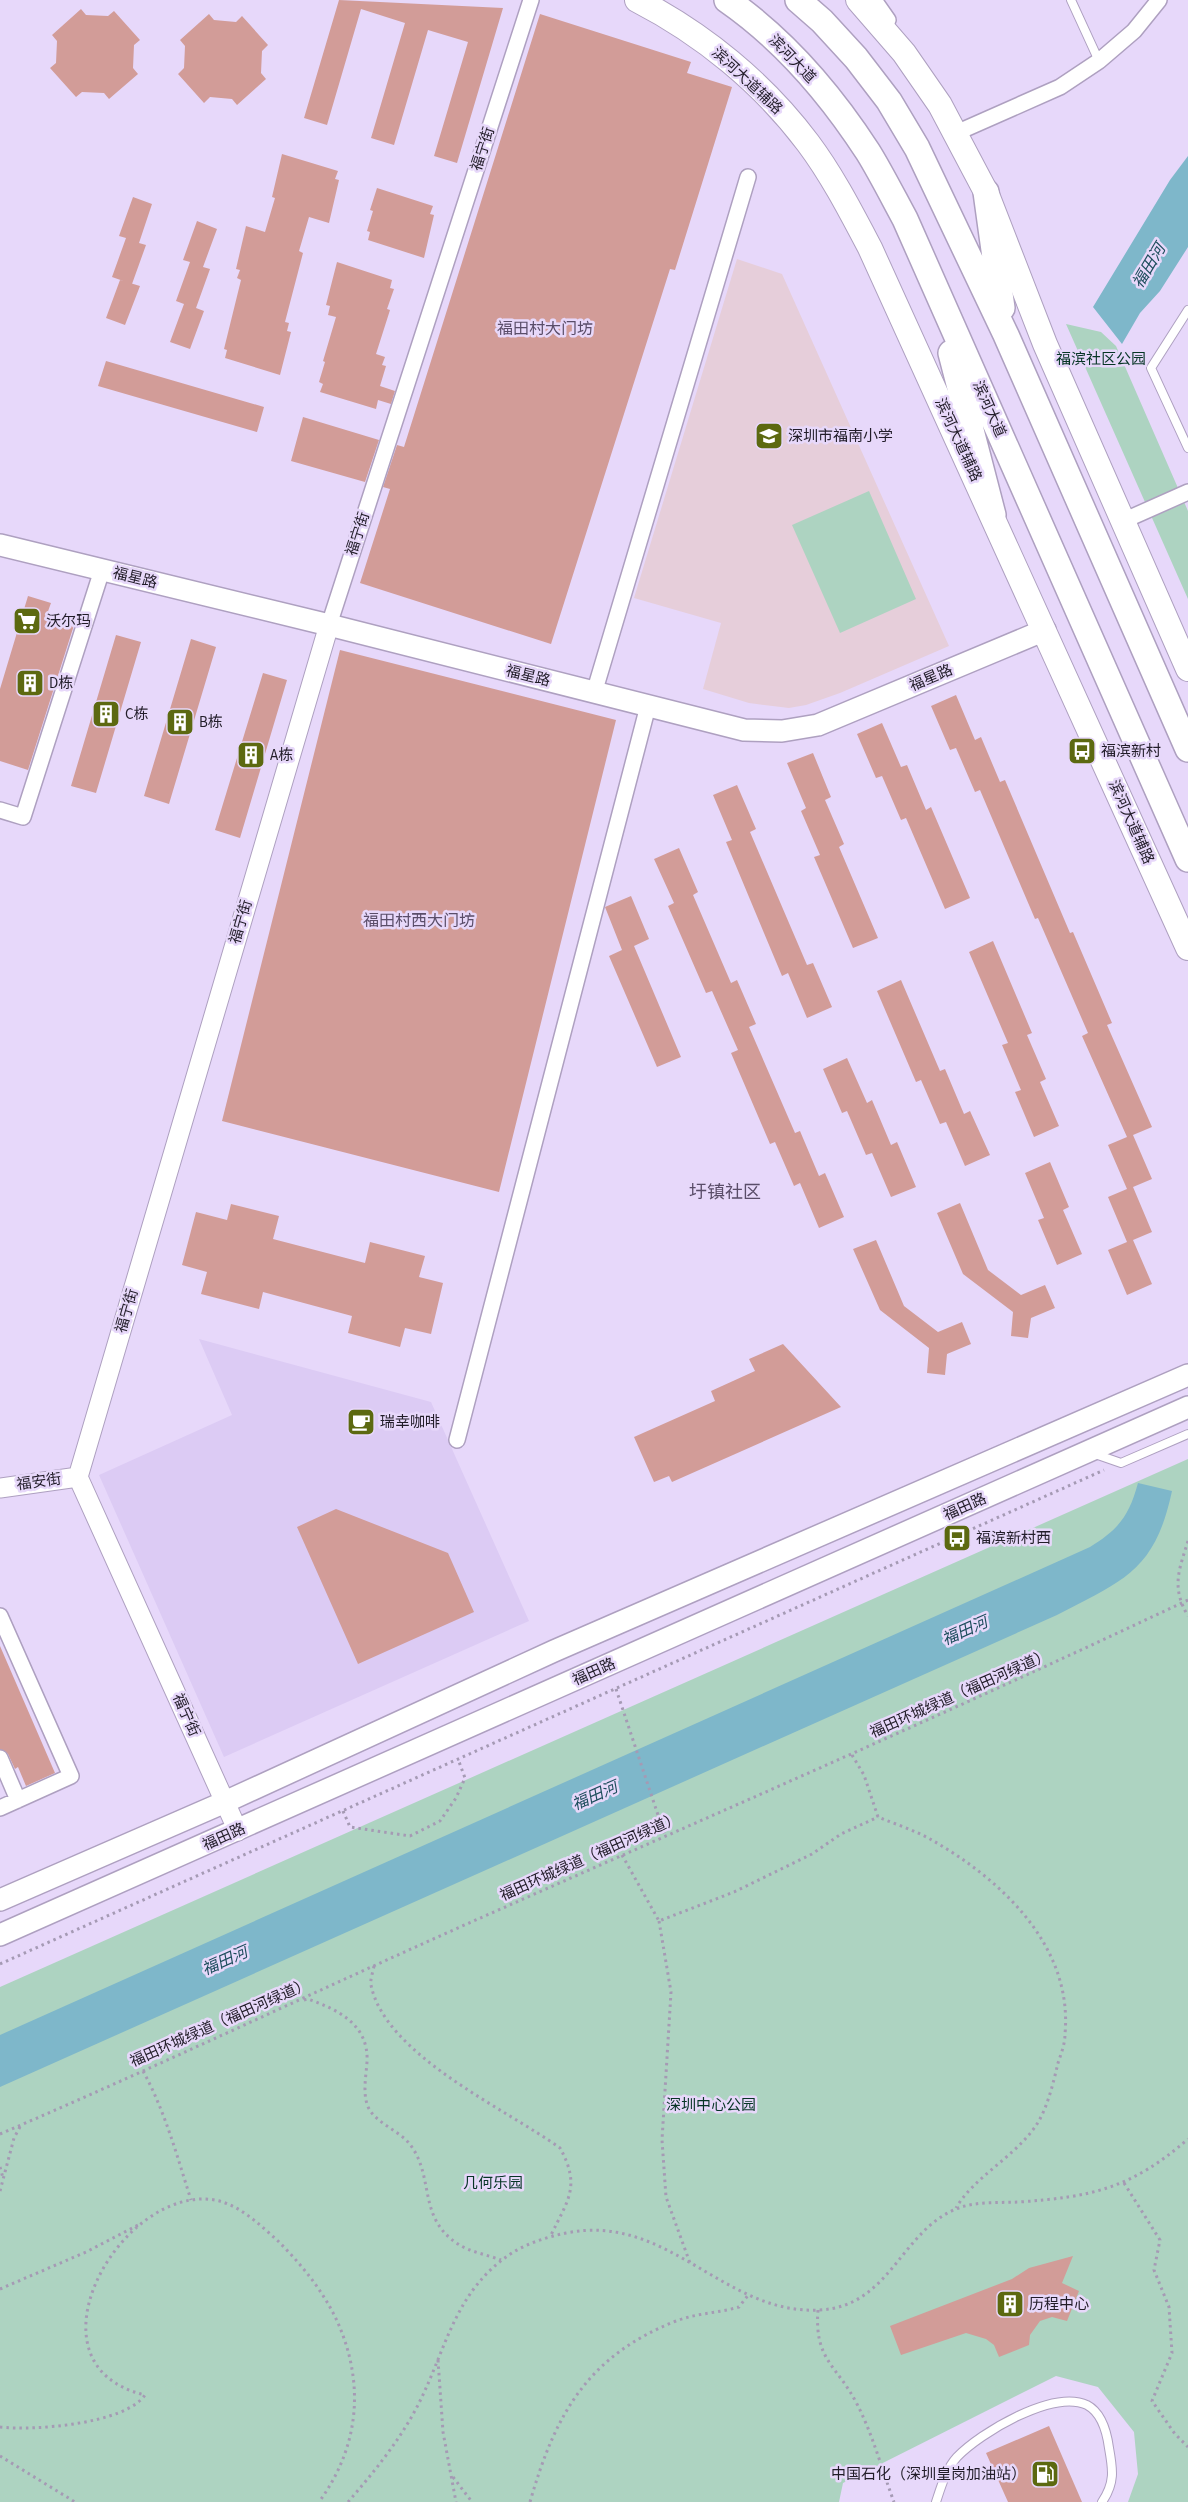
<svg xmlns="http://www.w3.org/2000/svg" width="1188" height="2502" viewBox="0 0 1188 2502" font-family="'Source Sans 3','Noto Sans SC',sans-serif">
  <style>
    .built { fill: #dccbf4 }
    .education { fill: #e6ceda }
    .green { fill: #add3c1 }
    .water { fill: #7eb7ca }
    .building { fill: #d29c98 }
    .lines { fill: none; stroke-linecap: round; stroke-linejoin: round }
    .service-casing { stroke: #aea0c0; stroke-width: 10 }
    .minor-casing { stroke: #aea0c0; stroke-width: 18 }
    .tertiary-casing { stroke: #aea0c0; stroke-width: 21 }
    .secondary-casing { stroke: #aea0c0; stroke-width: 24 }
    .primary-casing { stroke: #aea0c0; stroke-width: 26 }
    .trunk-casing { stroke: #aea0c0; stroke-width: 28 }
    .path { stroke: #a59ab4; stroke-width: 3; stroke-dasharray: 2.5 4; stroke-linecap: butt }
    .service { stroke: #fff; stroke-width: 8 }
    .minor { stroke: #fff; stroke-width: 15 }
    .tertiary { stroke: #fff; stroke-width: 19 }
    .secondary { stroke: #fff; stroke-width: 21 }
    .primary { stroke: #fff; stroke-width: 24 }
    .trunk { stroke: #fff; stroke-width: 25 }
    .labels { text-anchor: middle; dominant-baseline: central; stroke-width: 5; stroke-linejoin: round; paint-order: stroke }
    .street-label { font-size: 15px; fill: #221d29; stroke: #e7d8fa }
    .park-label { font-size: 15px; fill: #063525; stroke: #e7d8fa }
    .poi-label { font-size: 15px; fill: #221d29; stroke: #e7d8fa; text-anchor: start }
    .water-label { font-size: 16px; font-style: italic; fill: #1d4d5c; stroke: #e7d8fa }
    .neighbourhood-label { font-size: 16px; fill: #5a4d69; stroke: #e7d8fa }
    .quarter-label { font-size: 18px; fill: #5a4d69; stroke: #e7d8fa }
  </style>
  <rect width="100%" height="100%" fill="#e7d8fa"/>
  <path class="built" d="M199,1339l232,63 98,219 -305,136 -125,-282 133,-60z"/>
  <path class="education" d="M737,259l45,15 167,372 -109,47 -34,12 -17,3 -40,-5 -46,-14 18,-66 -87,-25z"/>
  <path class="green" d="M1066,324l35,8 15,14 72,165v88z
    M869,491l47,108 -76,34 -48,-108z
    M1188,1459v1043h-60l10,-28 -4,-42 -36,-45 -42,-11 -213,107 -4,19h-839v-515z"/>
  <path class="water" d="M1188,156v91l-28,44 -20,22 -18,31 -29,-37 77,-127z
    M1138,1483l34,8c-17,80 -48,89 -115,124l-1057,472v-52l1090,-488c29,-18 39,-31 48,-64z"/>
  <path class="building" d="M339,0l164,8 -46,155 -23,-7 34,-114 -40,-12 -34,115 -23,-7 34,-115 -44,-14 -34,116 -23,-7z
    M81,9l5,6 22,1 6,-5 26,29 -6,5 -1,23 5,6 -29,25 -5,-6 -22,-1 -6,5 -26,-29 6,-5 1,-22 -5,-6z
    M209,14l5,6 22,2 6,-6 26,29 -6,6 -1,22 5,6 -29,26 -5,-6 -22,-2 -6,6 -26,-29 6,-6 1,-22 -5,-6z
    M540,14l151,48 -4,11 45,14 -57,183 -5,-1 -119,375 -191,-61 30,-94 -7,-2 14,-42 7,2z
    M282,154l56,17 -3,8 4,1 -10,43 -20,-6 -10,34 4,2 -18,69 4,1 -2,8 4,1 -11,43 -55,-17 2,-8 -3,-1 17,-69 -4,-2 3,-8 -4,-1 10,-43 19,6 10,-34 -3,-1z
    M377,188l56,18 -3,8 4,1 -10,43 -56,-18 2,-8 -3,-1 6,-20 -3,-1z
    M133,197l19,7 -13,39 7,2 -14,39 -20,-7 14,-39 -7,-2z
    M197,221l20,8 -14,38 7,2 -14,39 8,3 -14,38 -20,-7 14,-38 -8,-3 14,-39 -7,-2z
    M337,262l55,18 -2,8 4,1 -7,20 3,1 -14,44 9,3 -3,8 4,1 -6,20 15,5 -4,13 -13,-4 -2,9 -56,-17 3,-8 -4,-2 6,-20 -2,-1 13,-44 -8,-2 2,-9 -4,-1z
    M120,280l20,6 -15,39 -19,-7z
    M106,361l158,46 -7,25 -159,-46z
    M303,417l76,23 -14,42 -74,-21z
    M28,596l23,7 -4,11 28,8 -47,148 -28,-9v-72z
    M116,635l25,7 -45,151 -25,-7z
    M191,639l25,8 -47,157 -25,-8z
    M340,650l276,70 -117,472 -277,-71z
    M263,673l24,7 -47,158 -25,-8z
    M956,695l19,45 6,-3 19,45 5,-2 65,153 3,-1 39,91 -5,2 45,102 -19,8 19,44 -19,8 19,45 -19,8 19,44 -25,11 -19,-45 19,-8 -19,-45 19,-8 -19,-44 19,-8 -45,-101 6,-3 -50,-115 -3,1 -55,-129 -5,2 -19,-44 -6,2 -19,-44z
    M882,723l19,44 6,-2 19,45 5,-3 39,91 -25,11 -39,-91 -5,2 -19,-44 -6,2 -19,-44z
    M813,753l18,44 -6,3 19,44 -5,3 39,91 -25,10 -39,-91 6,-2 -19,-44 5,-3 -19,-45z
    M737,785l19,44 -6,3 57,133 6,-2 19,44 -25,11 -19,-45 -6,3 -56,-134 6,-2 -19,-45z
    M679,848l19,44 -5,3 38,88 6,-3 19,44 -7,3 46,106 5,-2 19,45 6,-3 19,44 -25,11 -19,-45 -6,3 -19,-44 -5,2 -39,-91 7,-3 -26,-59 -6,2 -38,-87 6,-3 -20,-44z
    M631,896l18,43 -15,7 47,111 -24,10 -48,-111 13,-6 -17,-43z
    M993,941l39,92 -5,2 19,44 -6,3 19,44 -25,11 -19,-45 6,-2 -19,-45 6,-2 -39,-91z
    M901,980l39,91 5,-2 19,45 6,-3 20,44 -25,11 -19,-44 -6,2 -19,-44 -5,2 -39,-91z
    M847,1058l20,45 5,-3 19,45 6,-3 19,45 -25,10 -19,-44 -6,2 -19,-44 -5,2 -19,-44z
    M1050,1162l19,45 -6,3 19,44 -25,11 -19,-45 6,-2 -19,-45z
    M960,1203l28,67 33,25 24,-10 10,23 -24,10 -3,20 -17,-2 2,-24 -50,-38 -26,-61z
    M231,1204l48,12 -6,23 92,24 5,-21 55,14 -6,21 24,6 -12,51 -26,-6 -5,19 -52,-14 4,-17 -89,-24 -4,17 -58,-15 6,-22 -25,-7 14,-53 31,8z
    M876,1240l28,66 34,26 24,-10 9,22 -24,10 -2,21 -18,-2 2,-25 -49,-38 -27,-61z
    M783,1344l58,63 -169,75 -3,-6 -15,6 -20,-45 81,-36 -4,-10 44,-20 -6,-12z
    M336,1509l112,44 26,59 -116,52 -61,-137z
    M0,1646l55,127 -29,13 -8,-19 -3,2 -7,-15 -8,-5z
    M1073,2256l-11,27 17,8 -12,30 -15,-4 -12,4 -10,14 -1,10 -30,12 -5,-12 -8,-6 -20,-6 -65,22 -11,-29 122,-47 17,-11z
    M1049,2426l33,76h-74l-22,-49z"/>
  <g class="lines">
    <defs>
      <path id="service" d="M1071,0l28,61
        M1188,310l-37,58 37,80
        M1095,1454l26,9 67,-29
        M936,2502c5,-15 10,-33 21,-45 23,-24 96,-68 130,-52 15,8 20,28 22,43 4,22 6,35 -7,54"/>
      <path id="minor" d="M874,0l14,20
        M956,133l104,-46 39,-26 35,-30 25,-31
        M1123,521l65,-29
        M329,625l202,-625
        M594,693l154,-516
        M0,810l23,7 79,-247
        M457,1440l191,-734
        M0,1616l71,160 -71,32
        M0,1758l18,42"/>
      <path id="tertiary" d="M0,1488l78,-11
        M238,1831l-160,-354 251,-852"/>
      <path id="secondary" d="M0,545l329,80 415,105 38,1 36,-6 227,-95
        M0,1900l225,-98 329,-151 634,-276
        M0,1935l1188,-528"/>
      <path id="primary" d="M637,0c66,34 126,83 171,143 24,32 43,69 62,105l318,700
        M858,0l46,53 36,52 46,87 59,152 143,325"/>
      <path id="trunk" d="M727,0c56,39 104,95 141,152 13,21 25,45 37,67l283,640
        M798,0l24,21 34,37 33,43 28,47 89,187 182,414
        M986,192l16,116
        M951,353l42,162"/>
    </defs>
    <use href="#service" class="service-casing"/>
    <use href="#minor" class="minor-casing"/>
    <use href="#tertiary" class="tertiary-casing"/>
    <use href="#secondary" class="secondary-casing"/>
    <use href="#primary" class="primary-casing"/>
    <use href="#trunk" class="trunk-casing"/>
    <path class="path" d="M1188,1541c-9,29 -17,46 0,75
      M616,1689l49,147
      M852,1755l12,20 14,42c17,7 36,13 52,22 71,40 143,107 135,195 0,10 -4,20 -7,29 -5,21 -11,47 -23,64 -22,31 -62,51 -79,81
      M343,1811l7,16 60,9 30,-15 16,-23 9,-20 -7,-19
      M622,1855l37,66 75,-29 78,-38 29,-20 37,-17
      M659,1921l12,71 -9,148 4,57 24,66
      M0,1964l1104,-494
      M374,1966c-1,6 -4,13 -3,19 14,70 135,124 189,163 21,38 8,52 -9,87
      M304,2000l4,-1c31,11 61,26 59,63 -1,14 -4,29 0,42 5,17 29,25 41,38 28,33 8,75 50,102 12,8 30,11 43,16
      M143,2071c22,40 34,85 48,129
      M0,2134c161,-69 318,-144 478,-215 237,-105 475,-208 710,-319
      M0,2167l3,11
      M1124,2183l36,57 -6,30 15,37 3,46 -20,48 23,33 13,13
      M0,2191l14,-53 7,-13
      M0,2289l86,-37 56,-29
      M818,2310c-4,50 19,55 39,94 16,31 25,66 37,98
      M438,2360l5,72 13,70
      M0,2427c33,4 125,-3 145,-32 -127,-30 -24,-211 70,-195 25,5 45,25 63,41 24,24 46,51 60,82 27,62 21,124 -19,179
      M0,2456l75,46
      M453,2477l19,25
      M348,2502c26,-30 53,-63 71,-99 28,-56 36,-113 93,-150 16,-10 35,-16 54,-20 102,-21 158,82 253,77 71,-3 81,-78 137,-101 19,-8 42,-6 63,-7 73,-5 113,-14 169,-63
      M530,2502c25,-87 57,-146 146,-181 21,-8 43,-8 63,-14l10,-13"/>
    <use href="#service" class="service"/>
    <use href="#minor" class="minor"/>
    <use href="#tertiary" class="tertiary"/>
    <use href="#secondary" class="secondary"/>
    <use href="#primary" class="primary"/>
    <use href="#trunk" class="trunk"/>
  </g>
  <defs>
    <symbol id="school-square" viewBox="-11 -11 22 22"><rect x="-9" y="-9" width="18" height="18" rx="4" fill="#5c6910" stroke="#e7d8fa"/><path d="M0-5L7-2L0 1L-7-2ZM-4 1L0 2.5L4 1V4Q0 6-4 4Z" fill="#fff"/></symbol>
    <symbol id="supermarket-square" viewBox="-11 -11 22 22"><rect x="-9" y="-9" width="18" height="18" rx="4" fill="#5c6910" stroke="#e7d8fa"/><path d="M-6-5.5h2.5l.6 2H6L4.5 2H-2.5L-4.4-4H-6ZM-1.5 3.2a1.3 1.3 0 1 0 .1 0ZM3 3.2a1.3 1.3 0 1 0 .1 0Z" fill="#fff"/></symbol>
    <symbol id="building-square" viewBox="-11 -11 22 22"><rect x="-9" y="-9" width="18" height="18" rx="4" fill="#5c6910" stroke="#e7d8fa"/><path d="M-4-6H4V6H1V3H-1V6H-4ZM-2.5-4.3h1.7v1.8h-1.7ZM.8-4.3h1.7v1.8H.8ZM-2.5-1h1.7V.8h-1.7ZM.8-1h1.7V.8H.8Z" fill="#fff"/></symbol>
    <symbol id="bus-square" viewBox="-11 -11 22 22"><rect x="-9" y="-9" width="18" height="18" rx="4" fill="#5c6910" stroke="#e7d8fa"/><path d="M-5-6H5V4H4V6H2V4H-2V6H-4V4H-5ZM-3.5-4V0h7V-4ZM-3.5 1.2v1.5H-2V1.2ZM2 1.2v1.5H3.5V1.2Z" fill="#fff"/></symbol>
    <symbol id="cafe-square" viewBox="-11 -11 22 22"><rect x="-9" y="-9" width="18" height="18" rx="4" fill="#5c6910" stroke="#e7d8fa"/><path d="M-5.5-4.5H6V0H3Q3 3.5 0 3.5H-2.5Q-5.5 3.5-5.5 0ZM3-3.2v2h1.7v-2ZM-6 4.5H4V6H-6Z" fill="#fff"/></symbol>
    <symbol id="fuel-square" viewBox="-11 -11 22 22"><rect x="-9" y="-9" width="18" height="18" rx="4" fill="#5c6910" stroke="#e7d8fa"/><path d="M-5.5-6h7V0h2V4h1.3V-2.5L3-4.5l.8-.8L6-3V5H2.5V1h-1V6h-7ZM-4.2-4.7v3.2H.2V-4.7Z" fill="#fff"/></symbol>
  </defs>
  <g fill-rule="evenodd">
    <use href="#school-square" x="753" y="420" width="32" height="32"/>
    <use href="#supermarket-square" x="11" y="605" width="32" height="32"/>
    <use href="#building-square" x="14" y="667" width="32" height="32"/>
    <use href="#building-square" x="90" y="698" width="32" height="32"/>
    <use href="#building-square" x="164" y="706" width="32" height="32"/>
    <use href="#bus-square" x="1066" y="735" width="32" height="32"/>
    <use href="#building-square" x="235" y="739" width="32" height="32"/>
    <use href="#cafe-square" x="345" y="1406" width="32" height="32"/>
    <use href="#bus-square" x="941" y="1522" width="32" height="32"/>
    <use href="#building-square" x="994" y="2288" width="32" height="32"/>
    <use href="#fuel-square" x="1029" y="2458" width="32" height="32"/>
  </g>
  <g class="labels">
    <g class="street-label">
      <text transform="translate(792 59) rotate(46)">滨河大道</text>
      <text transform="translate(747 81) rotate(43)">滨河大道辅路</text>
      <text transform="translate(483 149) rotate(-72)">福宁街</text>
      <text transform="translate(989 409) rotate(66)">滨河大道</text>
      <text transform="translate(958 440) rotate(65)">滨河大道辅路</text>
      <text transform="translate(358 534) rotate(-72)">福宁街</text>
      <text transform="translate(135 578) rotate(14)">福星路</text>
      <text transform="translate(528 676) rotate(14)">福星路</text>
      <text transform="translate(931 678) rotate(-23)">福星路</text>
      <text transform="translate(1131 822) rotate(66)">滨河大道辅路</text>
      <text transform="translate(241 922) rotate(-74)">福宁街</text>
      <text transform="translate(127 1311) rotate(-74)">福宁街</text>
      <text transform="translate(39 1482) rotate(-8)">福安街</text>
      <text transform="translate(965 1507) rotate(-24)">福田路</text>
      <text transform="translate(594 1672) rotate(-24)">福田路</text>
      <text transform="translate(960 1694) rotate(-24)">福田环城绿道（福田河绿道）</text>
      <text transform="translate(186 1715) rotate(66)">福宁街</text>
      <text transform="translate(224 1837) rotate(-24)">福田路</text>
      <text transform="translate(590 1857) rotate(-24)">福田环城绿道（福田河绿道）</text>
      <text transform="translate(220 2023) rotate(-24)">福田环城绿道（福田河绿道）</text>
    </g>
    <g class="park-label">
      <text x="1101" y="359">福滨社区公园</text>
      <text x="711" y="2105">深圳中心公园</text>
      <text x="493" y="2183">几何乐园</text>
    </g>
    <g class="poi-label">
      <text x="788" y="436">深圳市福南小学</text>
      <text x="46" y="621">沃尔玛</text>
      <text x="49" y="683">D栋</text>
      <text x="125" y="714">C栋</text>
      <text x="199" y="722">B栋</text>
      <text x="1101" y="751">福滨新村</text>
      <text x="270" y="755">A栋</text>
      <text x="380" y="1422">瑞幸咖啡</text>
      <text x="976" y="1538">福滨新村西</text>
      <text x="1029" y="2304">历程中心</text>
      <text x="1026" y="2474" text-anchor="end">中国石化（深圳皇岗加油站）</text>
    </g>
    <g class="water-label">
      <text transform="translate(1149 266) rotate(-59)">福田河</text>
      <text transform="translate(965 1631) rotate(-24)">福田河</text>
      <text transform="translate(595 1796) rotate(-24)">福田河</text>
      <text transform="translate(225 1961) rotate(-24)">福田河</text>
    </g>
    <g class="neighbourhood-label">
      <text x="545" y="329">福田村大门坊</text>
      <text x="419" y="921">福田村西大门坊</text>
    </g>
    <g class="quarter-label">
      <text x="725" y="1192">圩镇社区</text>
    </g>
  </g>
</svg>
